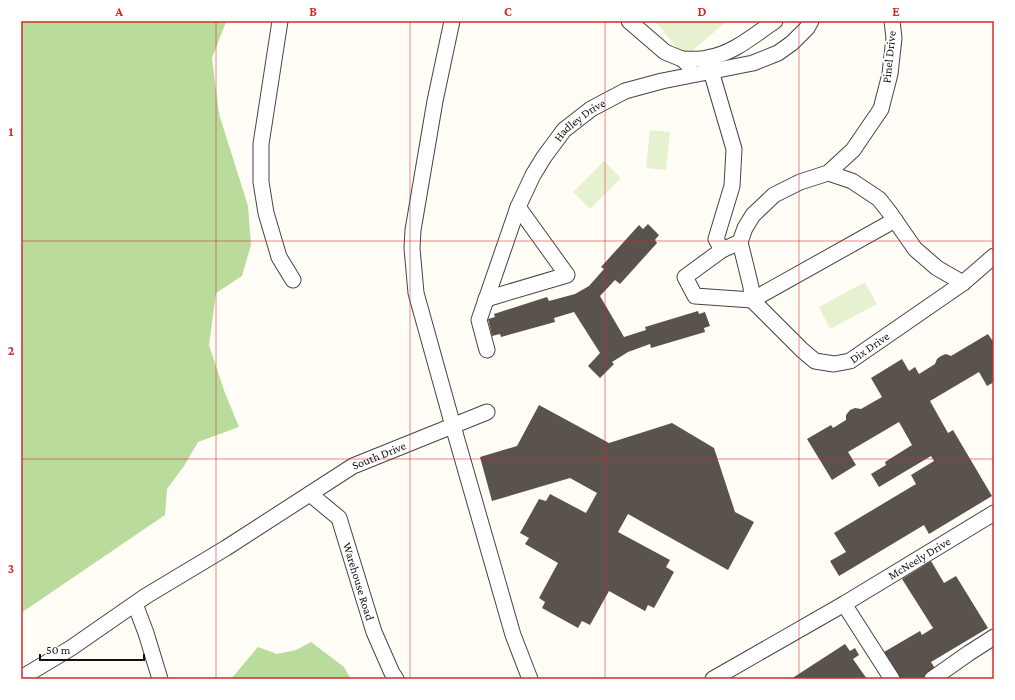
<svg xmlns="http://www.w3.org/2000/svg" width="1015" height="700" viewBox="0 0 1015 700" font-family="'Crimson Pro',serif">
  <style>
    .forest { fill: #b9dc9c }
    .pitch { fill: #e6f2cf }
    .building { fill: #5a524d }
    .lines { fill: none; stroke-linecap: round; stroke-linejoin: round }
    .minor-casing { stroke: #444; stroke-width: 17 }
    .minor { stroke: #fff; stroke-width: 15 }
    .grid { fill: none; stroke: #d62828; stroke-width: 1; stroke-opacity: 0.55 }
    .labels { text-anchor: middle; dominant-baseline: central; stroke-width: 4; stroke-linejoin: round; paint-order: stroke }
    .street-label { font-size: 12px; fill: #111; stroke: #fff }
    .neatline { fill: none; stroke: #d62828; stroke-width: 1.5 }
    .grid-label { font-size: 13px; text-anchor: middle; font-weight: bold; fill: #d62828 }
  </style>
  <rect width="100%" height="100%" fill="#fffdf5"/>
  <path class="forest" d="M21,21h203l2,1 -14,36 7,56 29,92 3,39 -9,31 -26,17 -7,52 16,48 14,34 -41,15 -14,24 -17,23 -2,26 -144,98z
    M311,642l33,25 7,12h-120l27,-32 19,7 19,-4z"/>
  <path class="pitch" d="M655,21h72l-37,32 -10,-1z
    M650,130l20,2 -4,38 -20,-2z
    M604,161l17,17 -31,31 -17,-17z
    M865,282l12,22 -47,25 -11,-22z"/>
  <path class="building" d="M648,224l11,11 -4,5 2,3 -37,41 -5,-4 -15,16 24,41 22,-7 -1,-3 53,-16 1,3 6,-2 5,14 -6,2 1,4 -54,16 -1,-4 -22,8 -16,10 2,2 -14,14 -12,-12 12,-13 -26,-41 -20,6 1,4 -54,15 -1,-3 -8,2 -4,-17 7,-2 -1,-3 53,-17 2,4 26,-7 14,-8 15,-17 -3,-2 38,-42 4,4z
    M988,334l6,9v39l-7,4 -8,-14 -49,29 18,32 5,-3 39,66 -63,38 -5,-9 -85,51 -9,-15 16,-9 -12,-19 82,-49 -5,-9 23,-14 -3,-5 -52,31 -8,-13 15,-9 -1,-3 27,-17 -13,-23 -51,30 8,13 -24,15 -25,-41 24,-14 2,3 13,-8v-5l4,-5 5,-2 6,1 21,-12 -11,-19 31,-19 7,12 6,-4 4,7 16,-10 2,-5 4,-3 5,-2 5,2z
    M539,405l70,38 63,-20 42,25 21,64 19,10 -26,48 -100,-56 -10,18 52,28 -4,7 8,5 -20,36 -6,-3 -3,6 -36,-20 -19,34 -8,-4 -4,7 -36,-20 3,-6 -6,-4 19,-35 -33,-19 4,-6 -9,-5 19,-34 7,2 4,-7 36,19 11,-20 -27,-15 -78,23 -12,-44 37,-11z
    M931,561l13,22 12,-7 32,52 -57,34 5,8 -15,9h-21l-16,-27 36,-21 2,4 11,-7 -31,-49z
    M845,644l5,7 5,-3 4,7 -6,4 14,20h-76z"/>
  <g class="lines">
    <defs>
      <g id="minor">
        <path d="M280,21l-19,123v38l5,31 13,44 14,23"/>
        <path d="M452,21l-17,80 -22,129 -1,18 4,45 37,133 60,209 17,44"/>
        <path d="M629,21l36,31 17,7 7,6"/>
        <path id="s1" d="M892,21l2,17 -4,36 -9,35 -28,41 -25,23 -28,9 -26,13 -21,20 -8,13 -5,14 11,45 1,13 50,50 13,11 19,3 16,-3 113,-78 31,-27"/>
        <path d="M682,59c9,0 17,1 25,-1 26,-4 47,-23 68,-37"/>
        <path d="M711,71l23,78 -2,37 -16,53 6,11"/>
        <path d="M828,173l24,8 27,18 11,14 25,36 22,19 26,15"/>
        <path d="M740,242l-18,8 -37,27 10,19 57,4 143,-80"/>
        <path d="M486,299l81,-24 -49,-68"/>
        <path id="s2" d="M487,350l-8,-30 39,-113 15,-32 11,-18 20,-27 27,-21 34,-18 37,-10 91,-18 25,-10 14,-10 15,-15 4,-7"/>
        <path id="s3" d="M310,494l29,24 35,114 18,41 4,6"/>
        <path d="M135,604l11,29 14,46"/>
        <path d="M844,604l48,75"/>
        <path id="s4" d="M21,678l50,-30 75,-52 80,-48 127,-82 134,-54"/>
        <path id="s5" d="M713,679l131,-75 150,-91"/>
        <path d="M932,679l37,-26 25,-16"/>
      </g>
    </defs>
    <use href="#minor" class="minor-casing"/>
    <use href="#minor" class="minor"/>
  </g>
  <path class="grid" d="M216,21v658M410,21v658M605,21v658M799,21v658M21,241h973M21,459h973"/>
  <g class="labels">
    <g class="street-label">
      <text transform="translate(889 57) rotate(-84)">Pinel Drive</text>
      <text stroke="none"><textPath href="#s2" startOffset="259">Hadley Drive</textPath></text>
      <text stroke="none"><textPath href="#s1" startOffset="497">Dix Drive</textPath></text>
      <text stroke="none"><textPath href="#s4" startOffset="422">South Drive</textPath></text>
      <text stroke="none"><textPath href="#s5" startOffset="239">McNeely Drive</textPath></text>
      <text stroke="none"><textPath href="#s3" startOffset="104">Warehouse Road</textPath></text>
    </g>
  </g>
  <rect width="1015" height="700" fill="none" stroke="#ffffff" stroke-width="44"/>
  <path d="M40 654v6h104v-6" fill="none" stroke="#111111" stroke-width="2"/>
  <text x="46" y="654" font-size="12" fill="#111111" stroke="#ffffff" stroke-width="3" paint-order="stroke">50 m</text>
  <rect x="22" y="22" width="971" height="656" class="neatline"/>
  <g class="grid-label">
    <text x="119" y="16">A</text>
    <text x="313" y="16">B</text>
    <text x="508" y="16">C</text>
    <text x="702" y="16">D</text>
    <text x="896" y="16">E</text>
    <text x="11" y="136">1</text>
    <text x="11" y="355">2</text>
    <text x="11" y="573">3</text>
  </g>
</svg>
